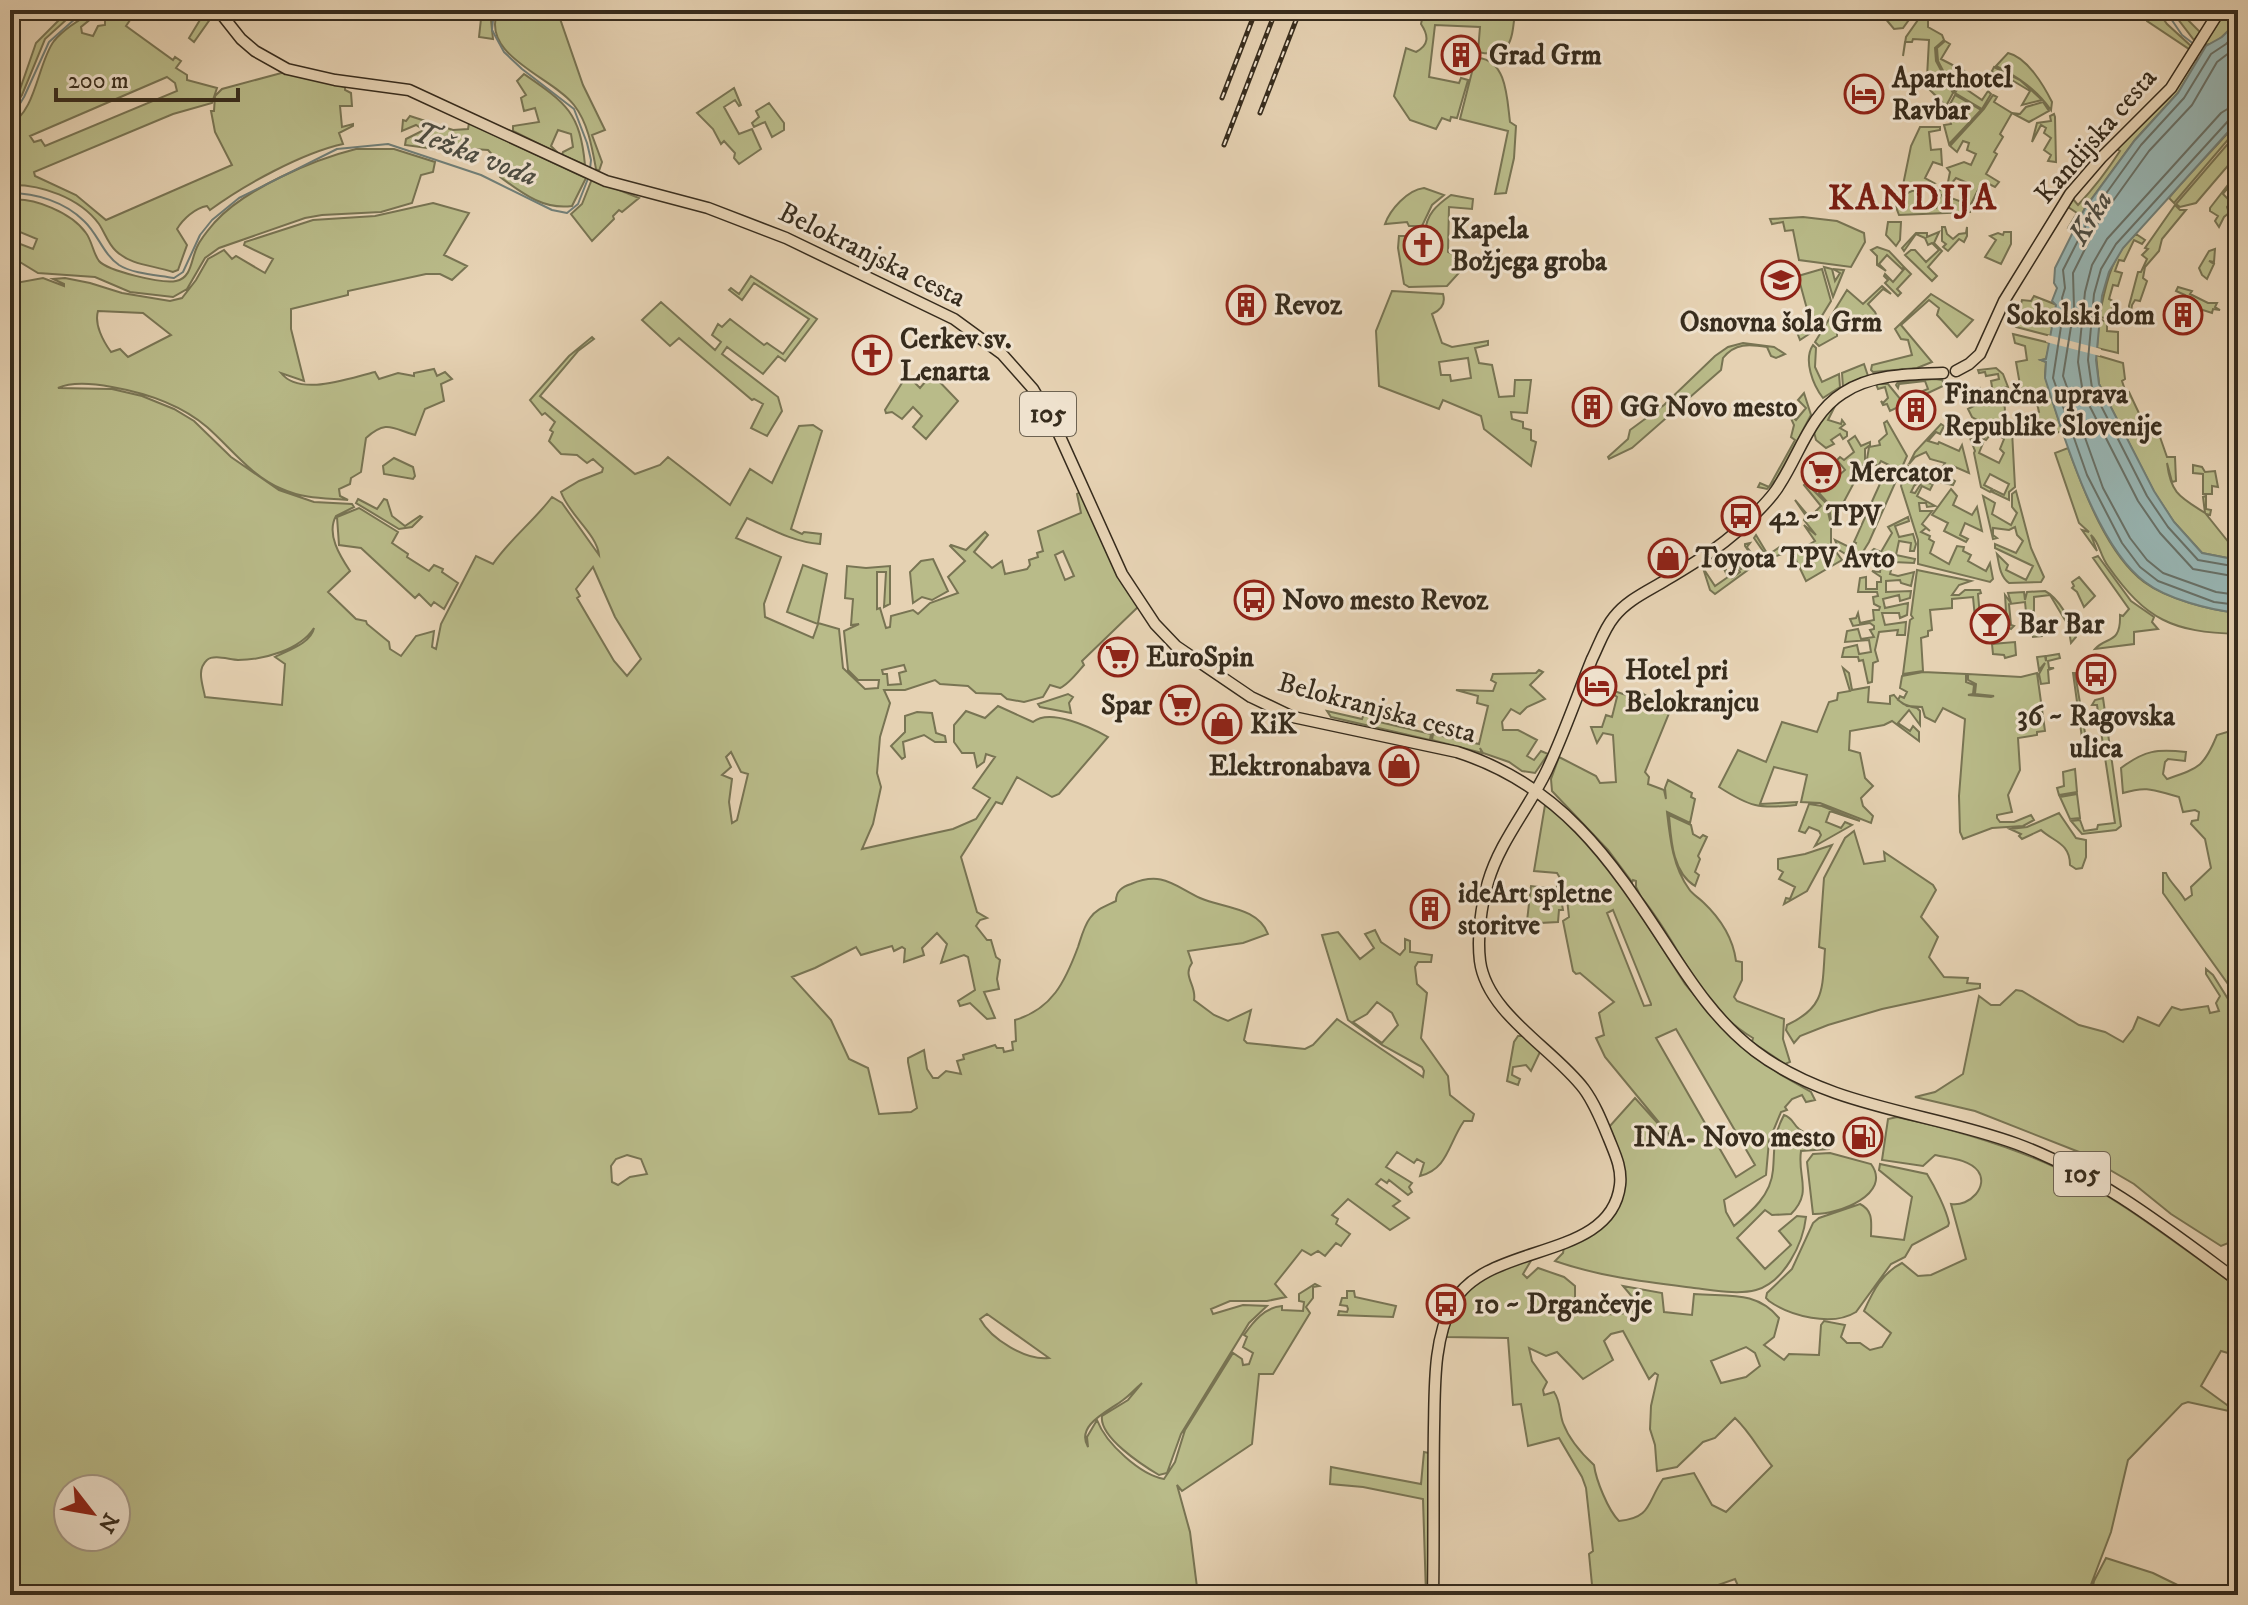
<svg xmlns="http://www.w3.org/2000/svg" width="2248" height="1605" viewBox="0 0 2248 1605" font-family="'IM FELL DW Pica',serif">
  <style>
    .green { fill: #b9bb89; stroke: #787453; stroke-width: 2; fill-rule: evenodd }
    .water { fill: #98b6b4; stroke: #717f78; stroke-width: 2 }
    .pier { fill: #e6d2b3 }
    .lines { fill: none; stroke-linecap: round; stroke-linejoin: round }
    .shore { stroke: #687168; stroke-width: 2 }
    .stream { stroke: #717f78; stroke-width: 2 }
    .major-casing { stroke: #372c1d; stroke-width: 13 }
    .major { stroke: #e6d2b3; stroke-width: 10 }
    .rail-casing { stroke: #372c1d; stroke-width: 5 }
    .rail { stroke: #efe2ce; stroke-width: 2; stroke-dasharray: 6; stroke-linecap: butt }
    .labels { text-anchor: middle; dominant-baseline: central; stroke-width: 6; stroke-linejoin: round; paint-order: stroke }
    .shield { fill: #efe2ce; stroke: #6e6352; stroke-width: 2 }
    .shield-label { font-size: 26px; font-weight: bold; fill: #372c1d }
    .poi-label { font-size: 28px; font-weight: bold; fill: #372c1d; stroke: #efe2ce; text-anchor: start }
    .street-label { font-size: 28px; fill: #372c1d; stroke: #efe2ce }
    .water-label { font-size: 30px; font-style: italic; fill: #4f4e43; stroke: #efe2ce }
    .district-label { font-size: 36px; font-weight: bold; letter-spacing: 2px; fill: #7a1f14; stroke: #efe2ce }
  </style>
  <rect width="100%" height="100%" fill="#e6d2b3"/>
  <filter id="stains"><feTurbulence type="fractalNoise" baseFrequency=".0025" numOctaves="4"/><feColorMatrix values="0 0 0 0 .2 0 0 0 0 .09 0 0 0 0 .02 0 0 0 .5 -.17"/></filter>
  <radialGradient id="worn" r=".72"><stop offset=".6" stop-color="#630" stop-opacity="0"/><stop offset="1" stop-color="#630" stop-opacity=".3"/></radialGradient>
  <path class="green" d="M69,10h8l-32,29 -23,56 -12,18v-7l8,-11 18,-52z
    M95,10h42l-11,16 47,34 2,-3 6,4 -5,7 11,7v5l30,8 -5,15 -39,11 -139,58 1,4 41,19 30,25 126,-55 -17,-33 -4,-21h3l1,-15 7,-7 63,-17 60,15v3l6,3 1,13h-12l2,21 11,-3v2l-14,7 4,11c-41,9 -99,41 -133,66l-3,-4c-12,2 -24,13 -30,23l10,16 -9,25 -5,2c-20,-7 -41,-6 -57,-21 -8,-7 -11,-18 -17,-27 -19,-26 -58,-40 -89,-39v-61c26,-12 28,-62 44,-83 11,-13 27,-22 41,-31zM97,14l8,3v8l-7,1 -5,10 -11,-3 -1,-6zM167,77l8,6 2,8 -132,55 -4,-6 -7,2 -4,-6z
    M206,10h9l3,3 -7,5 -17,24 -5,-4z
    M482,10h8l3,29 -14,-2z
    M498,10h59l26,75 22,45 -13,5 10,27 -3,9 -3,-2c-4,-22 -8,-46 -22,-64 -21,-28 -95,-49 -76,-95z
    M1424,10h37v4h5l1,-4 48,2c-3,26 -3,48 -37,40l2,-25 -45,-2 -6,52 30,6 2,-5 7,2 -11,38 -6,-1 -1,4 -8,-3 -6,11 -26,-9 -16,-24 12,-48 10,4c13,-7 13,-16 5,-28z
    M1903,10h13l-13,18 -9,1 -10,-12 4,-4 10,5z
    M1925,10h10l-7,11v6l14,8 2,5 -9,8 1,13 17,32 -7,13 -23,-23 4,-6 2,-37 -16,-1 -1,3h-7l-2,14 3,-19z
    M2142,10h15l10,14 24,22 -2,3 -42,-28z
    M2171,10h7l22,22 -6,8z
    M2234,10l4,2v9c-10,9 -20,24 -34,24l18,-28z
    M1945,41l5,3 -9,15 25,13 -12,20 -16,-31 -1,-13z
    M2008,53c19,4 36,33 44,49l-1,8c-16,-22 -32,-32 -55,-44z
    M1478,58c29,2 29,41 32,64l6,4 -2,32 -8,35 -11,1 13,-63 -48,-12 15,-59z
    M2196,58l2,2 -20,33 -43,47 -50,68 -8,17 -3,-2 -3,7 -3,-2 9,-15 -9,-6 5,-8 5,6c17,-18 29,-34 42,-54l-3,-2 53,-52z
    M1994,67l26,13 22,20 -20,5 8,-14 -20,-12 -4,5 -10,-6 -4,-7z
    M1967,73l-4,14 19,13 6,-9 3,3 -9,15 -27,-16z
    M524,74c42,29 56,38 61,91l-23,-10 1,-3 10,-5 -2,-13 -13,-4 -7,16 8,8 -46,-23v-5l26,-4 -4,-14 -11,3 -3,-13 5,-3 -9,-14z
    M734,88l7,17 -2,1 -4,-6 -11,7 15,27 13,-5 9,20 -22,15 -5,-6 1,-5 -11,-12 -3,3 -8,-15 -16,-16z
    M1955,95l26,15 -32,34 -5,-19 7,-1 -3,-16z
    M1993,95l4,2 -3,5 18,11 8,1 6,-7 17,-5 6,9 -20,11 -17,-9 -12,21 3,3 -9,15 3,2 -11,20 13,8 -4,5 -8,-4 -3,6 -5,-1 -9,18v6l-71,3 -3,-8c5,-10 12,-17 23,-17l-2,3 3,2 -5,12 8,3 4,-5 9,3 5,-13 -4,-2 7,-7 7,3 -3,8 14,5 8,-18 -14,-6 -5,6 -3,-2 2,-10 -3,-4 17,-6 7,3 5,-11 -9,-4 2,-7 -6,-2 -6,11 -7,-6 34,-37z
    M769,103l15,20v7l-12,7 -7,-15 -11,5 -2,-4 7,-6 -3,-6z
    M2054,114l1,3 1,45 -8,-1 3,-6 -7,-5 7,-12 -7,-5 2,-5 -5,-3 -9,17 5,-19 14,-2 -1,-5z
    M410,116l43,14 15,-1 1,-6 117,55 -14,28c-29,4 -50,-13 -72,-29l-2,-16 -10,-11 -15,-1 -10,4 -58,-8 1,-6 18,-9 -8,-5 -14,6 1,-11 3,1z
    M2238,121v7l-64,75 -5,-5c21,-27 47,-50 69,-77z
    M1920,127h20v3l-11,2 2,18 10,-1 1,16 -9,-3 -8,16 9,5 -26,5 -5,-3 8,-39z
    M2238,132v22l-42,49 -16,4 -4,-3z
    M356,149h38l41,13 -2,10 -12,3 -9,28 -31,9 -59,3 -17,3 -86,30 -14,10 -18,31 -14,8 -43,-5 -35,-15 -57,-4 -28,-17v-16l23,9 4,-10 -24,-10 -3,10v-39c24,-3 62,13 76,33 6,8 7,20 13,28 9,10 63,23 77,20 16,-3 15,-22 21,-34 4,-9 12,-18 18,-25 30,-33 97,-62 141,-73z
    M2238,172v13l-4,10 -7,-6 -4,5 8,8 -4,5 2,6 -5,4 -5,10 -4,-6 3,-5 -8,-5v-3z
    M592,179l47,19 -17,14 -3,-2 -6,6 1,3 -22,22 -21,-27 11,-10z
    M1424,188l20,7 -12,10 -10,21h-13l-2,-4 -22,2c5,-14 22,-34 39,-36z
    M1451,195l22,4 -1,10 -23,-2 -1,45 12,6 6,7 -19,21 -38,1 -5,-3 -6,-36 1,-12h16v6l-5,1 1,7 8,3 1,6 9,1c5,-15 7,-15 -4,-27 1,-19 12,-28 26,-38z
    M433,203l36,10 -25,42 23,11 -15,14 -12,-6h-14l-78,17v4l-57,14v20l13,52 -23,-8c19,24 68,5 94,-1l4,7 19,-6 16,3v-3l20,-4 3,7 8,-4 7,7 -11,5 3,17 -19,8 -10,26c-22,-6 -28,-16 -49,3l-5,34 -10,6 -1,6 -11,5 1,7 8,4c-24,-2 -44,-1 -66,-11 -31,-13 -51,-41 -75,-62 -27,-23 -61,-34 -95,-40 -16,-3 -39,-6 -54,1l54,1 30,7 32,13 20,12 37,36 48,33 35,12 38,2 2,3 -18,9c-10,18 4,40 14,55l-22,21 28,27 10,2 1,3 22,18 1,7 11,7 15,-20 18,-5 -2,16 4,2 5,-25 35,-68 17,8c17,-25 41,-43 59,-67l10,6 37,52c-2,-21 -30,-40 -38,-63l18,-11 23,-9 1,-4 -10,-9 -6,4 -10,-8 -16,-1 -12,-13 4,-9 -3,-2 5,-8 -10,-9 -3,2 -12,-15 39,-44 23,-19 2,2 -16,12 -38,45 95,78 25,-9 8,-8 62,48 20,-36 22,14 27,-57 14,-1 9,6 -31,98 11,5 2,-2 17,2 -1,10c-27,-2 -49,-15 -73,-26l-11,20 45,19 -17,47 1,13 48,21 5,-14 -31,-12 16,-47 24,9 -9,49 21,6 4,39 22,21 13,-1 1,-8h-21l-10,-10 -4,-39 15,-7 -8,1 2,-26 -8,-1 2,-32 19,2 24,-2v38l-6,3 2,-35h-9v37l3,-1 6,20 4,-1 1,-11 22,-6 5,4 12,-11 28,-10 -10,-16 17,-16 -15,-15 1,-1 15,5 19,-18 3,3 -14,17 18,16 10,-7 3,13 22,-5 3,-4 -1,-5 9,-3 -1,-4 6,-2 -5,-20 43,-18 -4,-19 5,-3 58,114 -58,56 2,4c-6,7 -16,20 -24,23l-10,-3 -7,12 -19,5 -17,-3 -6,-5 -25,-1 -8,-7 -28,-2 -5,-4 -30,10h-21l6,13 -10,34 -3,36 4,14 -8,37 -11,25 91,-20 23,-10 14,-21 -17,-10 22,-31 -9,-3 -2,8 -7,5 -3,-14h-12l-8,-11v-17l12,-14 19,7 13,-12 35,16c17,-14 57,5 75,15l-49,57 -7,3 -35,-20 -15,27 -6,-2 -35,55 16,55 10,6 -7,2 -4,6 11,14h4l5,17 4,3 -3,19 2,10 -15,3 11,26 -8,1 -17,-16 -10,3 -2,-5 17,-11 -7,-33 -4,-2 -23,8 6,-19 -10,-11 -15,15 2,7 -20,7 1,-13 -3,-2 -8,4 -2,-5 -31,9 -5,-8 -41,21 -23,9 39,43 18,39 19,9 11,46 32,-2 6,-4 -9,-46v-4l16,-8 3,19 6,9h5l8,-7 15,3 -4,-13 7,-2 -1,-4 32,-10 2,3h6l1,4 9,-2 -1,-8 4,-1 -1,-21c37,-11 50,-38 63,-73 3,-9 6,-21 12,-29 6,-9 16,-12 26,-17 0,-10 6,-14 15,-17 31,-13 42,1 69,14 22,10 58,9 68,36l-25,9 -55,8 4,12c-10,13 5,23 2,37l20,15 14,6 23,-11 -7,30 3,3 58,6 8,-4 24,-26 86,58 1,-6 -2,-4 -40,-22 -34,-25 -26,-85 16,-3 22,27 14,-11 -9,-14 10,-4 6,12 19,13 5,-6v-10l5,2v11l22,3 -1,7h-13l-3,5 2,17 10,9 -6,45 27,38 2,19 24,19 -2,7h-8c-16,23 -16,48 -44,55l4,-13 -7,-4 -3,4 -17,-11 -11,15 26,16 -3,4 3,5 -4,3 -19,-15 -2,3 -6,-4 -5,5 24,17 -7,5 16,12 -19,12 -42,-31 -16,16 6,4 -2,5 14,10 -9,12 -5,-3 -11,13 -7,-5 -7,4 -9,-5 -27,34 11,13 -19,4h-37l-19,8 2,5 30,-9 24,1 -18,17 -68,111 -14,39 -8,2c-17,-10 -60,-38 -57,-59l26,-16 14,-17c-6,5 -12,12 -19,17 -14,11 -48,25 -35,47l-1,-10 10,-17c9,24 44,55 67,59l11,-17 10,-32 48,-77 9,6 1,6 6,-1 4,-11 -10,-6 4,-10 -3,-2c9,-13 21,-28 38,-29v4l21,1 1,-9 -5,-1v-7l16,-10 4,2 -6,1v11l-7,9 4,6 -37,61h-14l-7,70 -70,47 -5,-6 13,47 8,63h-1188v-1311l33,-6 21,8v-2l-11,-5 12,-1 25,5 32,10 48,8 12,-3 14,-18 12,-21 16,-9 8,9 4,-3 29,17 8,-14 -29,-14 1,-3 68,-22 62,-4zM98,311l45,2 28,22 -43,22 -8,-8 -9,3c-8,-11 -17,-28 -13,-41zM1063,551l11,25 -9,4 -10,-25zM593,567l22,50 26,42 -14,17 -13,-15 -37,-63 3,-2 -4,-7zM314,628c-3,15 -25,22 -39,29l10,7 -3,41 -77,-8c-2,-12 -9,-27 2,-37 7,-6 23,0 31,0 25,0 62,-10 76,-32zM904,665l2,6 -7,2 2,11 -13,1 -1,-11h-4l-1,-4zM731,752l10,20 7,2 -11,46 -5,3 -3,-21 3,-23 -10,-4 9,-8 -5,-10zM1377,1002l15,11 6,12 -16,18 -29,-21 14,-8zM627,1155l14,4 6,15 -17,3 -12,8 -6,-3 -1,-16 5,-7zM987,1314l62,44c-23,3 -58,-19 -69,-39zM68,1489h48v48h-48z
    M2175,205l5,5h6l-24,29 -3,12 -14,16 -2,11 4,3 -7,20 -5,-1 -3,5 -3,20v-19l9,-34h3l6,-13 -5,-4 6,-6 -3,-1z
    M1803,217l34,4 27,12 1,9 -14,25 -52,-7 -6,-30 -8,1 -2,-9 -11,2 -2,-5z
    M1888,222h13l-1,18 -4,6 -10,-11z
    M1942,227h3l2,7 6,5 6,-5 7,-1 1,-6v9l-3,6 -5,-3 -11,12 -5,-4 3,-3 -4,-3z
    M1939,232l-5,11 8,8 -14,16 9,9 -5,5 -27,-26 6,-5h4l11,12 13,-12 -7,-7 -4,2 -3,-7 -9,-4 -12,17 -2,-3 14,-15h11v4z
    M2004,232h7v12l-10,20 -16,-7 11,-17 -6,-4 8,-3 5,2z
    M2136,234l9,6 -3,4 -8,-4 -10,21 -5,-1 -4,11 7,2 -4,13 -5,-1 -4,14 4,2 -3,18 -11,-2c7,-31 11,-62 37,-83z
    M1877,247l12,4 15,16 -2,2 -15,-14 -8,9 7,7 -9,-6v-9l-6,-6z
    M2215,249l-1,13 -5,-1 5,3 -7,15 -5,-4 -3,-7 10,-17z
    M1824,267l8,2 3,12 5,-8 -7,-4 11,1 -11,27z
    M1905,268l6,6 -14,15 4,4 -3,3 -13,-13 3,-3 -4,-4 1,-2 8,8z
    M1822,269l9,32 -19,31 -12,8 -3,-8 3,-5 9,6 8,-11 -11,-8 1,-5 -9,-33z
    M751,276l66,43 -32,42 -7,-5 -15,18 -36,-27 -5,7 56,43 4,14 -15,25 -16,-8 12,-24 -9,-5 -2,1 -73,-62 -9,8 -28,-26 19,-18 54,48 6,-8 -9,-7 6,-11 4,3 8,-8 34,26 3,-2 16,11 26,-35 -55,-36 -12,17 -13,-10 2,-2 8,6z
    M1882,286l9,8 -8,-5 -15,15 7,8 8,18 -8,3 -3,-12 -35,9v6l-18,10 -4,-4 32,-52 16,14z
    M2178,287l14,4 -2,3 18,9h9l-2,4 5,3 -7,-1 -1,4 -31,-10 4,-8 -9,-4z
    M1392,291l51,3c3,10 -2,16 -11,20l10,29 10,4 36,-6v4l-13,3 4,15 13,2 7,32 15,-1 1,-16h16l-4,33 -16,-1 1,7 11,3v6l8,2v10l5,2 -5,24 -47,-37 -3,-13 -38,-16 -4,9 -60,-23 -3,-55zM1468,358l3,20 -20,3 -1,-6h-9l-2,-13z
    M1931,294l42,26 -16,17 -20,-22 2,-7 -10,-8 -28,25 31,37 -15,6 -44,4 -2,-2 1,-5 40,-10 -4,-15 -7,-1 -6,-10z
    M2034,296l23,9 -6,31 -35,-9 1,-6 30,-1 -26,-2 -3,-3 4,-15 9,1z
    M2099,319l8,3v9l11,1v21l-21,-5z
    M2013,334l37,9 -4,16 -5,1 5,2 -1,14 17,55 -14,5 -16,-21 7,-3 -4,-17 -5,-4 -7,11 -7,-40 11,-2 -2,-14 -10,-3z
    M1743,343l31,4 11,7 -9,4 -5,-2 -4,-9c-18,-3 -32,-4 -44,11l-2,12 -89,78 -23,11 -1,-2 20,-18 2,-9 34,-25 51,-49 13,-9z
    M1813,345l3,3 -1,19 7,15 17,-8 1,13 -17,11c-10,-13 -20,-38 -10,-53z
    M2096,355l27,8 2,16 -3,2 4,12 3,-1 16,34 15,11 7,20h8l1,24 -4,1 -5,-19c4,31 13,34 38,50l-2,-16 3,-1v13l5,1 -1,5 -4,-1 32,40v6l-36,-7 -28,-31 -20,-30 -55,-108z
    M1864,364l4,12 -25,11 -1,-14z
    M1996,368l7,6 5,13 -5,1c2,16 2,26 3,43h6l3,56 -6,5v8l-17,-8 2,-2 10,5 5,-11 -19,-10 -6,11 8,4 -2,3 -9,-5 -7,-34 1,-2 -5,-13 13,5 -4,10 20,10 5,-10 -4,-4 4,-10 -11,-8 -7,9 -12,-6 11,3 6,-9 -19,-11 -4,-8 13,-7 -4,-13 3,-1 4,12h3v-6l6,-2 -2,-11 8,-2 -1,-5 -12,2 -1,-4 -6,1 -1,-3z
    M932,374l26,27 -32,38 -13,-12 9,-11 -9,-9 -11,12 -10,-7 -6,1 -1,-3 22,-35 13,13z
    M1935,379l7,1 3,5 -55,26 -3,-7 -4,1 -2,-4 2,2 5,-5 -3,-11 -7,2 -2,-5h12l13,16 27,-11 -3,-8 -26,3 -1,4 -2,-3 2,-3z
    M1804,393l7,22 -35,65 -9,9 -9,-2 2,-4 9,4 26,-47 -4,-3 3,-12 -5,-11 7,6 10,-12 -8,-8z
    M1837,402l-9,18 13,4 1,-4 3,4 -5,4 7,4v4l-4,3 -3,-5 -9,6 3,4 -8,4 -10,-8 -2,-8 7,-13z
    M1887,421l20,35 -38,86 -8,13 -9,3 -13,-8 -4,-10 18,9 3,-6 -2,-1c12,-26 21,-49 35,-77l-8,-4 -3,5 -6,-3 2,-4h-7l2,-12 11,-2 -1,-4 8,-7 -3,-11z
    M1941,424l3,2 -4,8 -4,-2 -8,9 10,3 1,-2 20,9 3,-6 7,28 -16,-7 -6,10 8,5 -2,4 -18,-4 3,-15 4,2 3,-5 -15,-4 -4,-7 -11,5 -6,7 6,-12z
    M1855,436l6,10 9,-4v3l-5,4v13l-33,62 -4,-21 -9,-10 26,-23 -8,-10 3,-3 4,3 10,-8 -6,-11z
    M2068,448c16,43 39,106 76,134 23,17 66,28 94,31v21c-66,-2 -92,-14 -130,-68 -8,-10 -8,-23 -17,-31l6,16 -15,-21 7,2 -10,-9 -24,-70z
    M394,458l19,9 2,9 -2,3 -29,-5 -1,-8z
    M2193,465l9,2 3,5 10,-1 3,16 -6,-1v8h-9v-20l-10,-1z
    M1908,466l2,6 13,7 -9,7 -3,6 4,1 7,-11 11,2 -3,6 -8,-4 -5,10 18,10 -8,1 -1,-4h-7l1,8h12l-10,13 8,7 -4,-3 -5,4 9,4 -1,3 5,3 -4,11 19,11 8,-18 7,1 -1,4 8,4 -3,6 18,10 4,-8 3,16 -3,3 -72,-18v-24l-17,-54z
    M1806,483l20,20 5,22v20l11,15 -36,21 -13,-27 22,-13 -11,-16 12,10 -12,-15 2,-4 -11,-16 16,19 7,-5 -2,-3 5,-5 -17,-21z
    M1951,489l6,7 -4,9 19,10 5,-8 5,24 -17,-8 -5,12 8,4 -2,3 -22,-11 4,-8 -16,-8z
    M2016,491l15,57 13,29 -3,5 -32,1c-9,-6 -10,-19 -12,-29l11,11 -2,5 20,10 7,-14 -38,-18v-4l21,9 7,-12 -6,-6 -2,-8 -6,3 -16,-2v7l4,3 -4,1 -10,-43 12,7 -3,11 19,11 6,-12 -5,-6v-13z
    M358,499l19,10 7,-10 3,1 5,16 13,10 15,-10 2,1 -10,10 -13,2 -43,-26z
    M359,508l39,24 -6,11 16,11 -1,3 22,14 5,-6 9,4 -1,3 16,11 -14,26 -10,-7 -3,4 -12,-12 -4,4 -54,-50 -22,-3 -2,-28z
    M1908,517l1,4 -14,5 4,11 14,-3 3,10 -2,7h-4l1,-8 -12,-2 -3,14 19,4 -1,4 -21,-1 -3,12 8,2 16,-4 -3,14 -10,-3 -1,-3 -14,1v11l25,-1 -1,7 -10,3 -1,-6 -16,4 2,9 23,-5 -1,12 -7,3 -1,-5h-17l3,12 21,-3 -1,13h-8l1,-5 -19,2 -4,18 3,11 -5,2 -1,19 -4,1 -5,-23 -4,1 -1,-4h-16l2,-9 13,-3 2,9 12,-2 -2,-12 -24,2 2,-11 11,-2 3,10 13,-2 -4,-7 4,-1v-3l-4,-3 -17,3 -3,-7 6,-1 2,-5 2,10 14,-3 -1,-10h6l1,-3 -6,-3 -1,-7 5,-1 -1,-4h-19l2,-14 6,-1v12h11v-7h4v-5l-9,-6 8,1 1,-7h5l-1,-5h3l1,-4 -21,-2 6,-5 7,3 11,-19 -4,-6z
    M1756,535l12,20 13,-9 -2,4 3,4 -23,8 -44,32 -5,-4 -7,-22 12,18 13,-9 -7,-14 11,15 8,-6 -9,-13h-5l5,-4 10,14 13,-10 -9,-13v-2l5,-1 -3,4 9,13 9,-6 -11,-16z
    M2098,556l33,45 23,16 -2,5 6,7 -24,3v12l-39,5c11,-13 26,-4 25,-34l3,1 6,-7 -36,-51z
    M933,559l15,32 -16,9 -10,-3 -9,6 -3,-31 11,-11z
    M1917,570l54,11 -12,4 -7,10h7l6,-5h15l1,3 -3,1 2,23 -5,1 -2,-21 -21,2v9l-22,2 2,20 -4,1v5l-7,2 2,33 -20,3 7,-54 3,-2 -2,-3z
    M2079,577l16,19 -11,11 -7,-15 -5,-4 2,-2 -2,-4z
    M2045,591c14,7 26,30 31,46l-5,6 -3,-18 -18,-30 -16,2v14l-8,1 -1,-10 -16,2 2,21 3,1 -3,3 -4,-2 -2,-32 6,8 -3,-10 16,-1 1,8 2,-8z
    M2026,614h8l3,10h4l1,12 -9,1 -1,-10 -5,2 -6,-1v-4l10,3 -4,-3z
    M2015,642l1,13 -11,3 -1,-3 -11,-1 -1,-10z
    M2059,654l1,4 -12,3 1,7h5l-6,2 1,13 -8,1 -2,-10 6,-11 -6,7 -2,-13 8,-1 1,5v-5z
    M1843,668l6,5 3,17 17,-3 -1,15 22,2v-8l4,-1c7,9 10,10 23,13l3,3v14l-11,-15 -11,13 12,8 3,-5 6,6v9l-27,-20 -8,4 -34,6 -1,19 11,3 5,25 8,8 -12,12 2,8 10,10 -2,7 -51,-20 -19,-1 6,-27 -33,-8 -14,37 37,-2 -1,3c-37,4 -46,2 -77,-18l19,-37 28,12 16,-40 35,10 12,-30 8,-2 1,-7 12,-2z
    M1539,670l4,2 -13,13 15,14 -18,8 -7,7 -9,-5 -9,13 1,8h15l19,10 -10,16 7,4 7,-9 7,3 -13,19 -13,-2 -13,-9 -26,-9 -3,-5 2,5 -50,-13 1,-6 46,10 9,-38 -11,-3 1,-7 -22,-6 37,1 3,-8 -5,-3 2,-6 43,-1z
    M1923,672l43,2v8l8,3 -1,9 -5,1 23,2 3,-1 -19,-2 1,-10 -8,-4v-6l53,3 16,-4 8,58 -8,1v3l-19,3 2,32 -12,25 4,17 -15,3v3l3,4h14l17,-7 3,5 -11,6 -31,2 -29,11 -3,-7 -1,-36 6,-77 -22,-11 -8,14 -10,-5 -3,-10 -15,-1 -9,-6 2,-4 4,2 3,-6 -7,-4 2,-12z
    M2073,673h2l11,66 5,-1 -4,4 -5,-4z
    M1614,691l12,4 16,-2 28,18 -25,61 4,5 -1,7 16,6 2,9 -1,-11 3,-8 24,13 -1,4 4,2 -5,24 -23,-11c3,27 6,55 22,77 3,5 10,9 14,13 17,16 30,36 33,59l6,1v18l-8,17 3,4 47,18 -1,20 7,23 -5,2 -33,-22 1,-4c-54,-31 -74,-96 -112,-141l-5,-10v-6l-3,-1 -1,2 -24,-32 -56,-59 -1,-12 8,-22 37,19 4,7 16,-1 -3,-47 -10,-2 -6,10 -6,-16h11l4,-12 6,2 5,-20 -4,-3z
    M1068,694l5,3 -4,6 2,10 -31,-6 -2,-3z
    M2103,698l18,128 -5,4 -34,4 -11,-13 9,-1 4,11 13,-2 1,-4 17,-2 -18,-118h-5l3,-5z
    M1327,711l35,8 2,-5 12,3 -1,4 56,13 -1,6 -99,-23z
    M917,712l15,1 4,20 9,3 1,6h-11l-11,-7 -21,7 2,15 -3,2 -11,-13 14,-14v-16z
    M2237,729c2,14 -2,24 -4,37 -3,27 0,57 5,83v136l-10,-1 -65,-91v-20h3c4,10 13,16 19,27l7,-5 -1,-8 20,-19 -6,-29 -14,-15 1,-3 6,-1 1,-8 -4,-2 -12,2 -4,-15c-24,-6 -30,-12 -56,-4l-2,-25c24,-18 36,-19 65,-16l-1,9 -17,-2 -3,3 -2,12 4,5c32,-11 37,-12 50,-44z
    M2075,769l2,23 -18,3 -2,-7 7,-2 -1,-14z
    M2077,794l3,24 -10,1 -10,-22z
    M1809,804l13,2 38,15 -30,-10 -4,11 15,6 4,-6 7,3 -37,21 6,-11 -2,-4 -10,-4 -4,6 -6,-2z
    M1545,805l25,18 43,48 72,113 36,43 57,46 33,19 4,8 -9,2 -4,-7 -10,4 -7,8 2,3 -6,2 -12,29 -3,34 -42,25 2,12 8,14c18,-15 37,-31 39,-56 2,-22 -1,-32 11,-55 9,3 8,8 15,14 10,7 22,14 33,15l-3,5 -28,2c-4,26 12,41 -10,63l-19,1 -7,-5 -28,28 28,31 26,-24 -12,-14 18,-15 9,1c-3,27 -22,65 -50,73 -19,5 -43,0 -62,-2 -48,-6 -93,-11 -139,-27l8,-8 1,-6 54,-42 2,-6 3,-11 -14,-61 26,-29 45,50 -75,-91 -9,-19 8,-3 -5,-22 15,-11 -34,-29 -4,1 -3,-3 -10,-50 6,-4 -2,-18 -3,-1 -1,-6 -3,1 3,17h-4l-1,12 -18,1v3l-14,4 5,-44 25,3 4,-11 -3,-5 -23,-2zM1613,910l38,94v1l-7,1 -37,-93zM1676,1029l79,136 -19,12 -80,-139z
    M2059,813l17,25 10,2v17l-4,11 -6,1 -6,-4c0,-22 -16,-23 -29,-35l-19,9 -3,-3 2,-2 -11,-5 17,-2z
    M1669,815l22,10 2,9 7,4 3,-3 4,2 -9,19 2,3 -5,13 4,3 -4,11c-23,-14 -24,-47 -26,-71z
    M1854,831l10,33 21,-3 -1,-9 49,33 3,5 -15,27 17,20 -9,20 15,20 24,1 -1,5 13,1v4l-98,21 -54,16 -28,11 -6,7 -8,-13 1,-5c39,-18 35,-37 38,-76l-6,-2 5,-69 21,-40z
    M1832,845l-25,46 -23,13 2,-6 4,1 5,-12 -16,-8 4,-7 -5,-3v-10l27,-5z
    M2206,969l7,6 25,40v212l-7,15 -10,4 -50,-32 -37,-30 -55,-32 -104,-41 -60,-14 20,-5 28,-18 16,-78 12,9h9l16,-15 6,1 57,34 26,7 18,10 10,-13 5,-12 21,9 13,-19 9,3 27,-4 2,7 9,-2 -3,-8 4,-7 -14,-22z
    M1518,1036h6l16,16 -9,19 -5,-6 -13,2 -1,8 8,4 -2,6 -11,-4 7,-39z
    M1897,1117c55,12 111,28 162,52 64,31 121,78 179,118v69l-17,-5 -20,35 37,27 -50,-11 -6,2 -54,56 -17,72 -24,63h-345l-7,-16 -45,16h-97l-4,-41 4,-3 -7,-63 -4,-11 -23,-39 -31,8 -7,-42 -8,1 -5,-67 -62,-1c13,-52 38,-62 86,-78l-9,15 4,4 11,-10 26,9 11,9v18c15,11 40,13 57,7l2,-12 -11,-13 39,7 2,19 28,3 2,-21c33,3 62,-4 85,24l-5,19 -10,8 20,15 5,-6 30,1 2,-30 3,-4 21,4 -4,12 6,6h13l10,7 12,-3 9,-14 -27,-22c9,-20 18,-38 38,-48l16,13 13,-1 35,-16 -15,-55c19,3 38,-18 27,-33 -9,-12 -30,-13 -43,-16l-12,11 -41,-6 6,-41zM1623,1331l26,48 6,-6 3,2 -7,31 -1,23 5,16 2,26 20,-4 26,-25 12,-4 20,-20c15,14 24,32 37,48l-46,46 -14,-7 -18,-32 -31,6c-16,23 -11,39 -44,42 -11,-11 -23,-41 -25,-56 -12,-11 -25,-26 -31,-42 -4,-11 -2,-21 -9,-31l-10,3 -1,-5 4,-8 -15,-21 -3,-13 17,8 11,-4 26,27 30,-19 -9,-19 7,-7zM1746,1347l9,6 5,13 -14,11 -25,6 -10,-22z
    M1830,1153l41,11c22,30 -33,51 -58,50l-6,-52 6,-8z
    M1880,1164l47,10c8,13 19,35 22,49l-1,3 -36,19 -7,12 -14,7 -35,48c-24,15 -66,4 -87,-11l-3,-3 1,-5 25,-24 21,-46 6,-5 41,-14c14,7 11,19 11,32l33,4 8,-43 -33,-27z
    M1347,1291h7l1,6 41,9 -3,11 -55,-2 1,-4 8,1 1,-3 -1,-3 -7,-1 2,-7h5z
    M1424,1452l5,1 2,142h-5l-3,-96 -60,-12 -33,-3 1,-17 90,17z
    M2106,1558l47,15 45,22h-107l3,-14z"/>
  <path class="water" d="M2238,21v100l-115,127 -14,24 -7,24 -6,64 3,24 55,107 20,31 28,31 36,7v53c-28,-3 -71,-14 -93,-31 -49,-36 -82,-147 -100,-204l1,-16 -5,-2 5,-1 10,-54 -4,-4 5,-13 -3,-5 1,-15 30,-60 50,-68 43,-47 28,-47 16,-9z"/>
  <path class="pier" d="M2048,335l53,14 -1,7 -54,-14z"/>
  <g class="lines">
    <path class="shore" d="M2238,32l-12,12 -15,10 -27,44 -43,47 -49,68 -29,57 2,18 -3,10 2,9 -11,71 34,97 35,68 18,24 18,14 56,21 24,3
      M2238,46l-21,16 -25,43 -43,46 -49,68 -27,54 1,35 -11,68 40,112 27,50 17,22 16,13 53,19 22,3
      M2238,107l-9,1 -8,5 -114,126 -15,26 -7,27 -7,70 5,31 55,108 22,32 33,36 45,8
      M2238,117l-9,3 -113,124 -15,25 -7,25 -6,66 4,28 55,108 21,31 30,33 40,7"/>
    <path class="stream" d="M494,10l-2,20 12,22 18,17 52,40 13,34 4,17 -1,9
      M2165,10l17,25 13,10
      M10,120l14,-23 25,-55 36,-32
      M10,193c26,0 55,9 74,28 14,13 19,33 35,44 14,9 39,10 55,13l9,-6 17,-37 12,-15 27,-22 98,-49 51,-5 93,31 71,35 15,3 11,-9 11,-28"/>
    <defs>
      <path id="major" d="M218,10l23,29 14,12 32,18 48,11 74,10 197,91 102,27 78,30 168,81 48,35 31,35 24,41 65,144 33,50 21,22 75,51 42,20 164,35c103,33 153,106 209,192 26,40 51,78 89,107 75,57 175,61 262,93 81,30 152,86 221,137
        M1956,371l13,-7 11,-10 24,-53 66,-107 31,-36 70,-70 49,-78
        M1433,1595c1,-56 0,-111 1,-167 1,-41 -1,-88 19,-125 34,-62 158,-41 167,-118 2,-17 -5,-31 -11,-46 -7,-17 -14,-35 -25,-50 -30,-40 -97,-75 -104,-128 -3,-24 1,-55 8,-79 12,-41 41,-74 59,-112 17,-36 30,-74 45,-111 7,-14 12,-30 22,-42 13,-17 34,-26 52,-37 32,-19 63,-38 89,-66 9,-9 19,-19 25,-30 20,-31 31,-71 63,-91 28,-19 67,-19 100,-20"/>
    </defs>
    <use href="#major" class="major-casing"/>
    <use href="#major" class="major"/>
    <defs>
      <path id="rail" d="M1222,98l34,-88
        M1260,113l40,-103
        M1224,145l52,-135"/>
    </defs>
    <use href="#rail" class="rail-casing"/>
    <use href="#rail" class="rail"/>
  </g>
  <defs>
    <symbol id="building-ring" viewBox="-11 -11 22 22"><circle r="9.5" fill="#efe2ce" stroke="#8f2418" stroke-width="1.5"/><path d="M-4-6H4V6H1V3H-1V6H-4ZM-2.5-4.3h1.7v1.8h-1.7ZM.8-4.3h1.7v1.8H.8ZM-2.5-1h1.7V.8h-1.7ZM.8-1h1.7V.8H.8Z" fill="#8f2418"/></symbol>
    <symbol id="hotel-ring" viewBox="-11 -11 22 22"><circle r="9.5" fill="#efe2ce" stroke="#8f2418" stroke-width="1.5"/><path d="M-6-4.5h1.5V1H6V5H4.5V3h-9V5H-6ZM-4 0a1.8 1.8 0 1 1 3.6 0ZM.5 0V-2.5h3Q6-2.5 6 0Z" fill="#8f2418"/></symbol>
    <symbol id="church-ring" viewBox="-11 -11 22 22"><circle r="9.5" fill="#efe2ce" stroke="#8f2418" stroke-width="1.5"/><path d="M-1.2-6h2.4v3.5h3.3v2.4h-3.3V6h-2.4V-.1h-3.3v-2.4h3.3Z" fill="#8f2418"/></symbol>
    <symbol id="school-ring" viewBox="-11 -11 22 22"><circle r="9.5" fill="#efe2ce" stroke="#8f2418" stroke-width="1.5"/><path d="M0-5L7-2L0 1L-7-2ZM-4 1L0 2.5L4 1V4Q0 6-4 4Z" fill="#8f2418"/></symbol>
    <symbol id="supermarket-ring" viewBox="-11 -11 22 22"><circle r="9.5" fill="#efe2ce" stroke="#8f2418" stroke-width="1.5"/><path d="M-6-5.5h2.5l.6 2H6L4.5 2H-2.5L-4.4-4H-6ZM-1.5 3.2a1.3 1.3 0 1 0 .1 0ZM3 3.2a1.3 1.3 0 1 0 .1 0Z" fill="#8f2418"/></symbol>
    <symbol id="bus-ring" viewBox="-11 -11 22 22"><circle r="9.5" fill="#efe2ce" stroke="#8f2418" stroke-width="1.5"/><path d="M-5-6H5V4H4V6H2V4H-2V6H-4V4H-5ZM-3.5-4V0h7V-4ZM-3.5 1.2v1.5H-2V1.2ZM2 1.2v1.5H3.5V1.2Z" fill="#8f2418"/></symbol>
    <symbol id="shop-ring" viewBox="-11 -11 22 22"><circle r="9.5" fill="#efe2ce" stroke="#8f2418" stroke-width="1.5"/><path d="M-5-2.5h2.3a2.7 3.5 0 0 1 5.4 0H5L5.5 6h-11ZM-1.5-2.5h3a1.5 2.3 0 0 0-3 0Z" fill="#8f2418"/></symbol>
    <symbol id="bar-ring" viewBox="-11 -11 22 22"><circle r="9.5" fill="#efe2ce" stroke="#8f2418" stroke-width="1.5"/><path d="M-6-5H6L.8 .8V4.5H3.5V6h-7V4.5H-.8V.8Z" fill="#8f2418"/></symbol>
    <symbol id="fuel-ring" viewBox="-11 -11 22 22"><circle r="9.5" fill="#efe2ce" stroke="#8f2418" stroke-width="1.5"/><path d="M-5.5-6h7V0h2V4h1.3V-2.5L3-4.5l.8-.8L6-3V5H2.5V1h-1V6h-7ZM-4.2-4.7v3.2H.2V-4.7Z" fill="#8f2418"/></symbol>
  </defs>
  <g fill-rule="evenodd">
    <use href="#building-ring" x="1439" y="33" width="44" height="44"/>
    <use href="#hotel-ring" x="1842" y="72" width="44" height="44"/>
    <use href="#church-ring" x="1401" y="223" width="44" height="44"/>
    <use href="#school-ring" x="1759" y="258" width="44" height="44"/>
    <use href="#building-ring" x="1224" y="283" width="44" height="44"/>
    <use href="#building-ring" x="2161" y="293" width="44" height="44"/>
    <use href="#church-ring" x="850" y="333" width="44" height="44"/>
    <use href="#building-ring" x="1570" y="385" width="44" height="44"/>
    <use href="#building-ring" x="1894" y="388" width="44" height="44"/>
    <use href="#supermarket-ring" x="1799" y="450" width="44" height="44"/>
    <use href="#bus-ring" x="1719" y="494" width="44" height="44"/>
    <use href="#shop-ring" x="1646" y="536" width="44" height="44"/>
    <use href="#bus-ring" x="1232" y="578" width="44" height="44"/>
    <use href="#bar-ring" x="1968" y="602" width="44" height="44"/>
    <use href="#supermarket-ring" x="1096" y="635" width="44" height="44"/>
    <use href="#bus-ring" x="2074" y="652" width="44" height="44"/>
    <use href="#hotel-ring" x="1575" y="664" width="44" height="44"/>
    <use href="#supermarket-ring" x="1158" y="683" width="44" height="44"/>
    <use href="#shop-ring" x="1200" y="702" width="44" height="44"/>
    <use href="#shop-ring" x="1377" y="744" width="44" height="44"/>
    <use href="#building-ring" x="1408" y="887" width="44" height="44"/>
    <use href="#fuel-ring" x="1841" y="1115" width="44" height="44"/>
    <use href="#bus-ring" x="1424" y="1282" width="44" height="44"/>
  </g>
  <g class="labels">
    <g class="shield">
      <rect x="1020" y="392" width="56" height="44" rx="6"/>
      <rect x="2054" y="1152" width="56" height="44" rx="6"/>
    </g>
    <g class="shield-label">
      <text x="1048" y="414">105</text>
      <text x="2082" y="1174">105</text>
    </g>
    <g class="poi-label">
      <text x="1489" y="55">Grad Grm</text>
      <text x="1892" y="78">Aparthotel<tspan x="1892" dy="32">Ravbar</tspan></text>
      <text x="1451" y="229">Kapela<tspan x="1451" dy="32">Božjega groba</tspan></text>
      <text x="1274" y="305">Revoz</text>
      <text x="2155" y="315" text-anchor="end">Sokolski dom</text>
      <text x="1781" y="322" text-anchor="middle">Osnovna šola Grm</text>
      <text x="900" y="339">Cerkev sv.<tspan x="900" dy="32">Lenarta</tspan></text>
      <text x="1944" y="394">Finančna uprava<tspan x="1944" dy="32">Republike Slovenije</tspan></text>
      <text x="1620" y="407">GG Novo mesto</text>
      <text x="1849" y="472">Mercator</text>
      <text x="1769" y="516">42 ~ TPV</text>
      <text x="1696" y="558">Toyota TPV Avto</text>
      <text x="1282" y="600">Novo mesto Revoz</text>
      <text x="2018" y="624">Bar Bar</text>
      <text x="1146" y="657">EuroSpin</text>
      <text x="1625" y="670">Hotel pri<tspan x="1625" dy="32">Belokranjcu</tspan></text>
      <text x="1152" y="705" text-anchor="end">Spar</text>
      <text x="2096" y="716" text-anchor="middle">36 ~ Ragovska<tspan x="2096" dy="32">ulica</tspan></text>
      <text x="1250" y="724">KiK</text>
      <text x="1371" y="766" text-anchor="end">Elektronabava</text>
      <text x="1458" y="893">ideArt spletne<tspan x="1458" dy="32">storitve</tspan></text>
      <text x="1835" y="1137" text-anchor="end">INA- Novo mesto</text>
      <text x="1474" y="1304">10 ~ Drgančevje</text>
    </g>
    <g class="street-label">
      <text transform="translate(2096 136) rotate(-49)">Kandijska cesta</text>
      <text transform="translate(872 255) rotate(26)">Belokranjska cesta</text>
      <text transform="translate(1377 708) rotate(15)">Belokranjska cesta</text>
    </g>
    <g class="water-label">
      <text transform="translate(475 155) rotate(21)">Težka voda</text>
      <text transform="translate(2091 218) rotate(-58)">Krka</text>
    </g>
    <g class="district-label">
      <text x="1913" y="198">KANDIJA</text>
    </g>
  </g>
  <rect width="2248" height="1605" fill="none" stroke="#e6d2b3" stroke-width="40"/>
  <rect x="12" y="12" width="2224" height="1581" fill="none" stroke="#372c1d" stroke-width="4"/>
  <rect x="20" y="20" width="2208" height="1565" fill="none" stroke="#372c1d" stroke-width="2"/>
  <g transform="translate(92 1513) rotate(121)"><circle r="38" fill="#efe2ce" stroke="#a59987" stroke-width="2"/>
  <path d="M0-6L14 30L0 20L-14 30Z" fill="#8f2418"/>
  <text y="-12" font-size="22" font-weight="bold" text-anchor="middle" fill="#372c1d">N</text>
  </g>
  <path d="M56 88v12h182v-12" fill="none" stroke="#372c1d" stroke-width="4"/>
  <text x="68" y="88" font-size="24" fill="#372c1d" stroke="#efe2ce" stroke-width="6" paint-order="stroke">200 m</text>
  <rect width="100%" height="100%" filter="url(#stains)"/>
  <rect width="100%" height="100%" fill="url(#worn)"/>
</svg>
